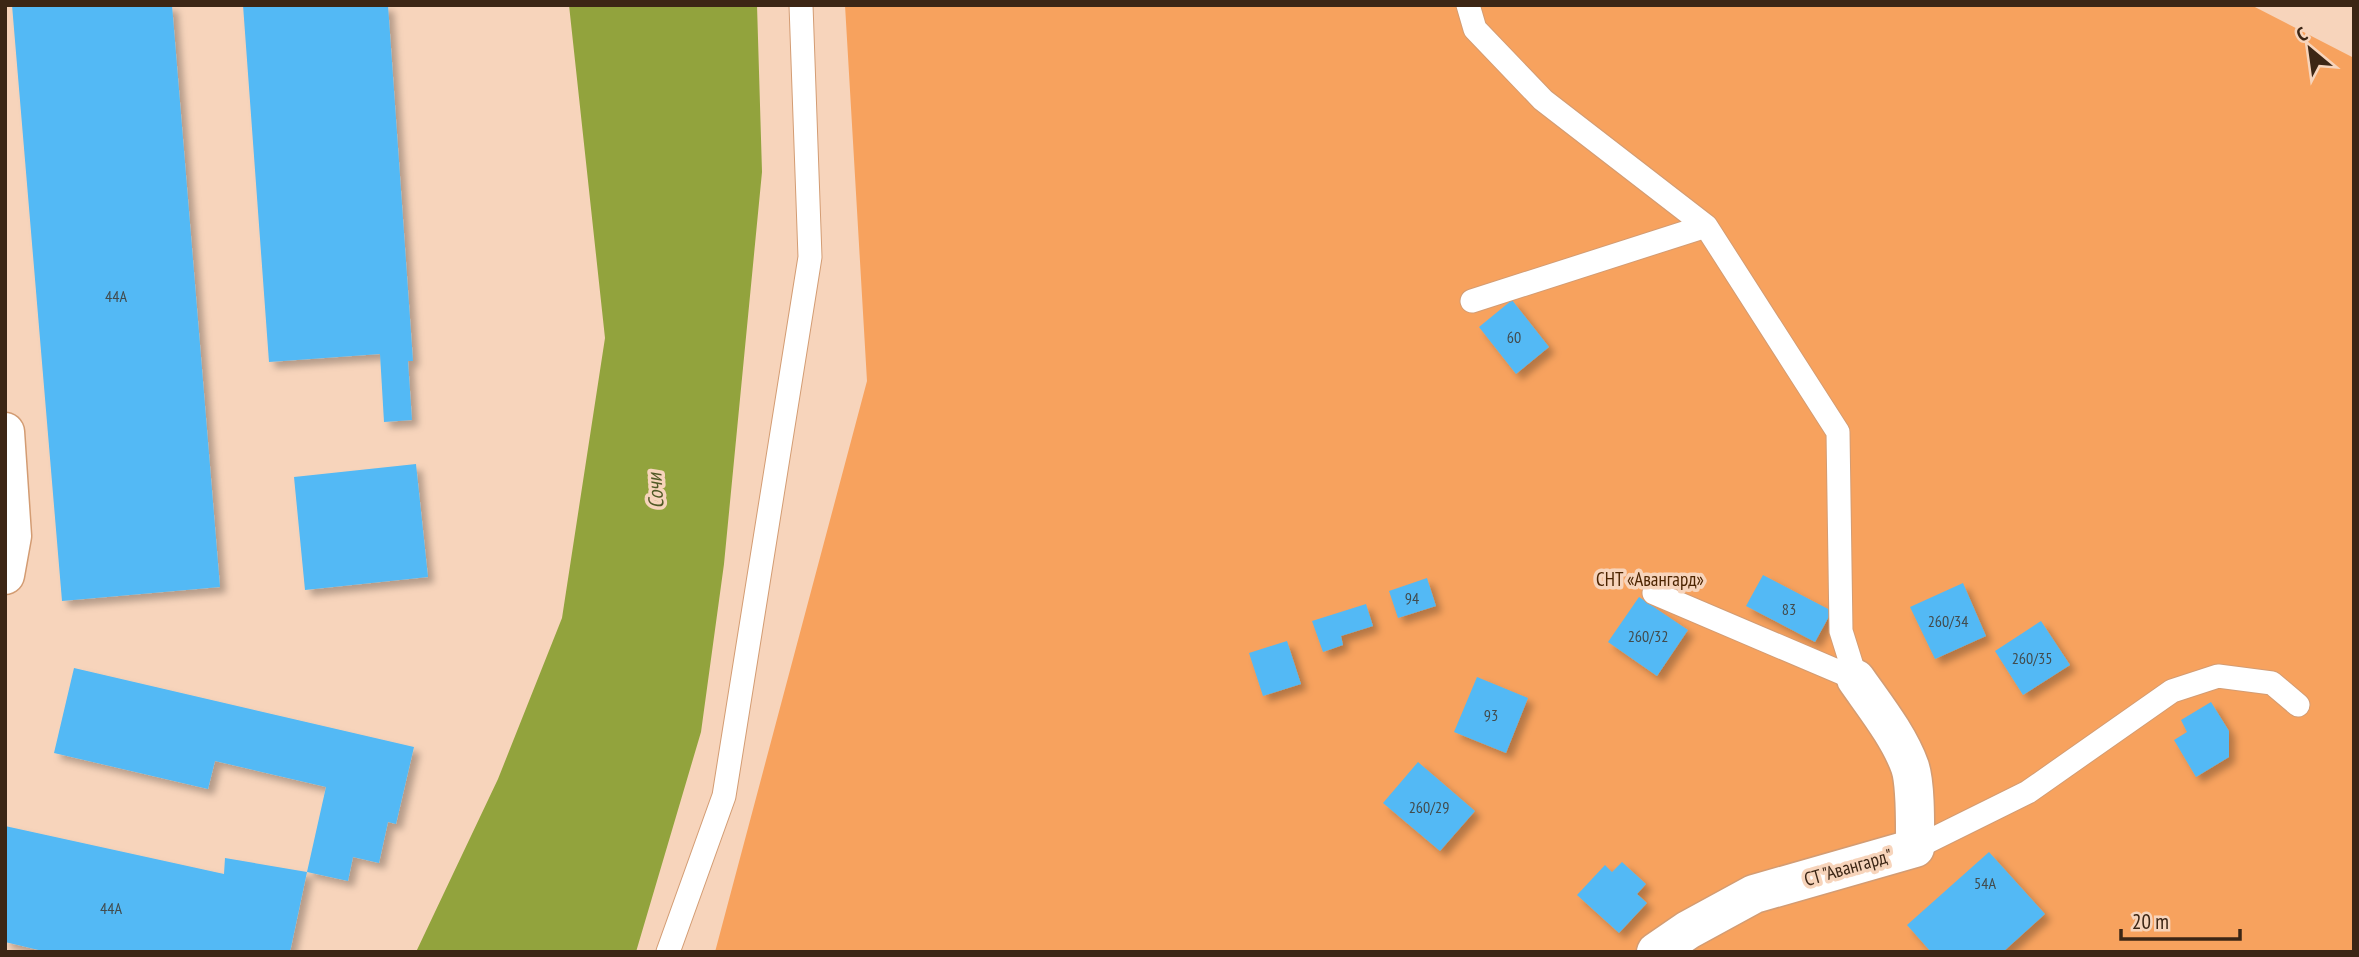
<svg xmlns="http://www.w3.org/2000/svg" width="2359" height="957" viewBox="0 0 2359 957" font-family="'PT Sans Narrow',sans-serif">
  <style>
    .green { fill: #f7a25e }
    .water { fill: #92a33d }
    .building { fill: #53b9f5; filter: url(#shadow) }
    .lines { fill: none; stroke-linecap: round; stroke-linejoin: round }
    .service-casing { stroke: #d39c73; stroke-width: 25 }
    .minor-casing { stroke: #d39c73; stroke-width: 41 }
    .tertiary-casing { stroke: #d39c73; stroke-width: 41 }
    .service { stroke: #fff; stroke-width: 23 }
    .minor { stroke: #fff; stroke-width: 38 }
    .tertiary { stroke: #fff; stroke-width: 38 }
    .labels { text-anchor: middle; dominant-baseline: central; stroke-width: 7; stroke-linejoin: round; paint-order: stroke }
    .number-label { font-size: 16px; fill: #424b4d }
    .park-label { font-size: 19px; fill: #4c2400; stroke: #f7d4bb }
    .street-label { font-size: 19px; fill: #3c2615; stroke: #f7d4bb }
    .water-label { font-size: 21px; font-style: italic; fill: #505925; stroke: #f7d4bb }
  </style>
  <defs>
    <filter id="shadow"><feDropShadow dx="6" dy="6" stdDeviation="3.5" flood-color="#0004"/></filter>
  </defs>
  <rect width="100%" height="100%" fill="#f7d4bb"/>
  <path class="green" d="M845,5h1406l103,53v894h-1639l152,-571z"/>
  <path class="water" d="M569,5h188l5,167 -38,392 -23,168 -65,220h-220l82,-173 64,-161 43,-280z"/>
  <path class="building" d="M12,5h160l48,582 -158,14z
    M243,5h145l25,356h-5l4,59 -28,2 -4,-68 -111,8z
    M1512,300l37,47 -33,27 -37,-47z
    M416,464l12,113 -123,13 -11,-113z
    M1763,575l69,36 -17,31 -69,-36z
    M1427,578l9,28 -38,12 -9,-27z
    M1963,583l23,53 -51,23 -25,-52z
    M1639,597l49,33 -31,46 -49,-34z
    M1366,604l7,22 -32,10 2,9 -20,7 -11,-31z
    M2041,621l29,44 -47,30 -28,-44z
    M1287,641l14,43 -38,12 -14,-43z
    M74,668l340,79 -18,77 -8,-2 -9,41 -26,-6 -5,24 -41,-9 19,-85 -111,-26 -7,28 -154,-36z
    M1477,677l51,21 -22,55 -52,-21z
    M2211,702l18,29v26l-33,20 -22,-37 13,-8 -6,-12z
    M1418,762l57,49 -35,40 -57,-48z
    M5,826l219,48 1,-16 82,14 -17,80h-243l-42,-10z
    M1989,852l56,62 -42,38h-72l-24,-27z
    M1622,862l24,22 -9,10 10,9 -28,30 -42,-38 28,-30 7,7z"/>
  <g class="lines">
    <defs>
      <path id="service" d="M1468,5l7,24 68,71 163,126
        M1472,301l234,-75 132,206 3,199 15,48
        M1654,593l202,86
        M1915,848l113,-56 144,-101 46,-15 54,7 26,22
        M668,952l56,-156 86,-539 -9,-252"/>
      <path id="minor" d="M1656,952l32,-22 66,-36 161,-46c0,-20 1,-63 -5,-81 -11,-31 -36,-62 -54,-88"/>
      <path id="tertiary" d="M5,432l7,104 -7,39"/>
    </defs>
    <use href="#service" class="service-casing"/>
    <use href="#minor" class="minor-casing"/>
    <use href="#tertiary" class="tertiary-casing"/>
    <use href="#service" class="service"/>
    <use href="#minor" class="minor"/>
    <use href="#tertiary" class="tertiary"/>
  </g>
  <g class="labels">
    <g class="number-label">
      <text x="116" y="296">44А</text>
      <text x="1514" y="337">60</text>
      <text x="1412" y="598">94</text>
      <text x="1789" y="609">83</text>
      <text x="1948" y="621">260/34</text>
      <text x="1648" y="636">260/32</text>
      <text x="2032" y="658">260/35</text>
      <text x="1491" y="715">93</text>
      <text x="1429" y="807">260/29</text>
      <text x="1985" y="883">54А</text>
      <text x="111" y="908">44А</text>
    </g>
    <g class="park-label">
      <text x="1650" y="579">СНТ «Авангард»</text>
    </g>
    <g class="street-label">
      <text transform="translate(1848 867) rotate(-16)">СТ "Авангард"</text>
    </g>
    <g class="water-label">
      <text transform="translate(655 491) rotate(-94)">Сочи</text>
    </g>
  </g>
  <rect width="2359" height="957" fill="none" stroke="#3c2615" stroke-width="14"/>
  <g transform="translate(2310 49) rotate(331)" stroke="#f7d4bb" stroke-width="5" paint-order="stroke">
  <path d="M0-5L12 26L0 18L-12 26Z" fill="#3c2615"/>
  <text y="-10" font-size="19" font-weight="bold" text-anchor="middle" fill="#3c2615">С</text>
  </g>
  <path d="M2121 929v10h119v-10" fill="none" stroke="#3c2615" stroke-width="3.5"/>
  <text x="2132" y="929" font-size="21" fill="#3c2615" stroke="#f7d4bb" stroke-width="5" paint-order="stroke">20 m</text>
</svg>
